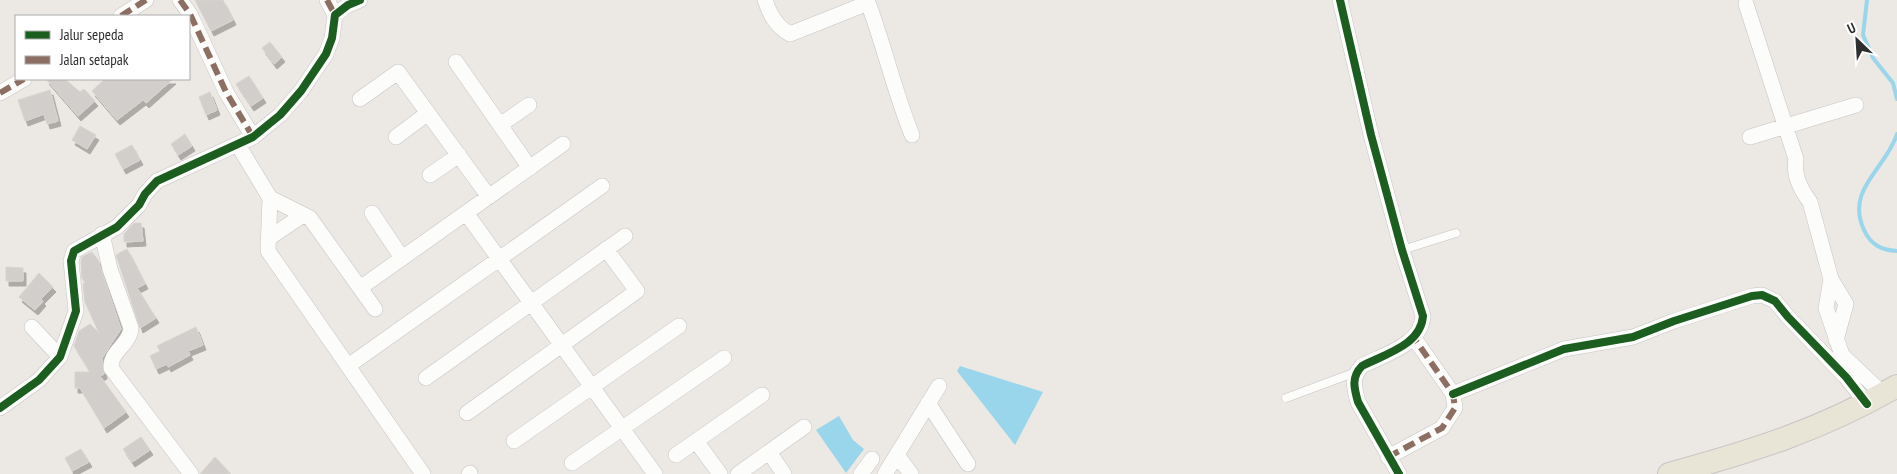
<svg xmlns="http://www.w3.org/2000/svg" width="1897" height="474" viewBox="0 0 1897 474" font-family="'PT Sans Narrow',sans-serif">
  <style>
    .water { fill: #99d6ec }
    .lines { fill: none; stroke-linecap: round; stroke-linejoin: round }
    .stream { stroke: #99d6ec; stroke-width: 4 }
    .building { fill: #d1cecb; stroke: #d7d4d0; filter: url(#shadow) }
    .lane-casing { stroke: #c5c4c5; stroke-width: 9 }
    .street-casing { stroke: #c5c4c5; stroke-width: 16 }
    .primary-casing { stroke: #c6c5c4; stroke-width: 24 }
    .lane { stroke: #fcfcfb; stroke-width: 8 }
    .street { stroke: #fcfcfb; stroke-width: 15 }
    .primary { stroke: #e8e4d6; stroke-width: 22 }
    .quiet { stroke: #8d6e63; stroke-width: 6; stroke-dasharray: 12 6; stroke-linecap: butt }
    .cycleway-casing { stroke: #fff; stroke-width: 11 }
    .cycleway { stroke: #1b5e20; stroke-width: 8 }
  </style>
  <defs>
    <filter id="shadow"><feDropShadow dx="3" dy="5" stdDeviation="0" flood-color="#0004"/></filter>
  </defs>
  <rect width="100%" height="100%" fill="#ece8e4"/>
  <path class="water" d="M960,366l83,26 -28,53 -58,-74z
    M839,416l14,24 11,9 -18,24 -30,-43z"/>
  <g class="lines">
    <path class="stream" d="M1867,0l-4,35 10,23 20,25 4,16
      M1897,134c-11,35 -52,55 -33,96 7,15 17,20 33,21"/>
  </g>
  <path class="building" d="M195,0h28l10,20 -22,11z
    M270,42l12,15 -8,7 -12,-16z
    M249,76l14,22 -12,8 -15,-22z
    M46,79h19l15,13 4,-3 11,12 -17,15z
    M105,79h68l-27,24 -3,-3 -26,20 -25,-29z
    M50,90l8,31 -11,3 -3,-10 -19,7 -7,-21z
    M210,92l7,18 -11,5 -7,-18z
    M80,126l16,9 -9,14 -15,-9z
    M185,134l7,12 -14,9 -7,-11z
    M132,145l8,15 -17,9 -8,-15z
    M134,223h7l2,18 -19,1v-8z
    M127,249l18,35 -8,4 19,30 -16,10 -24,-73z
    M92,252l6,8 23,69 -19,29 2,16 -4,2 26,36 -22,16 -24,-40h-5v-16h15l-16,-26 5,-15 11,-7 9,9 -14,-31 -2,-18 2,-1 -3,-5 -1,-16 1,-5z
    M6,267l17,1v13h-17z
    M39,273l14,14 -12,12 2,2 -8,9 -16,-13z
    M196,327l7,18 -15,6 2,4 -22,12 -1,-3 -11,5 -6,-13 10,-5 -3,-5z
    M141,437l9,13 -18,12 -9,-13z
    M81,449l8,13 -17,9 -7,-13z
    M215,457l16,17h-31z"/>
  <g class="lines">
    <defs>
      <path id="lane" d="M1402,250l54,-17
        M1286,398l70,-26"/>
      <path id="street" d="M180,0l10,14 36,78 27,45
        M327,0l8,15
        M765,0c5,15 11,26 25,34l78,-31
        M867,0c17,44 27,91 45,135
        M1340,0l31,135 31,115 21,66c-2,29 -38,38 -61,50 -11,11 -8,22 -4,36l41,72
        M1746,4l50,155c-3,16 4,30 14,43l21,77 15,25 -10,36
        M121,16l25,-16
        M456,62l74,106
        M0,93l24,-14
        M360,99l38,-27 91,125
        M500,125l29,-20
        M396,137l32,-24
        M1750,137l106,-32
        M238,145l32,53 40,20 65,91
        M430,175l29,-20
        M270,198l-2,53 155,223
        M372,213l30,45
        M466,213l189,261
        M102,234l8,35 21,59c-1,17 -21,23 -20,40l80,106
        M269,238l34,-23
        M1831,279l-5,29 16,47 41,39
        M360,288l203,-144
        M32,327l28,30
        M348,366l254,-180
        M426,378l199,-142
        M1453,394l111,-45 69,-12 41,-16 78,-25 10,-1 13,6 13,16 58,60 21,27
        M928,403l40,61
        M0,408l39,-28 21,-23 16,-46 -5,-50 3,-10 43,-24 22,-22 6,-11 12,-13 96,-44 27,-22 21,-24 25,-37 6,-16 3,-23 13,-10 12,-5
        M467,413l170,-122 -31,-42
        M514,441l165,-115
        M696,441l24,33
        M769,452l15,22
        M676,455l86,-60
        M897,455l14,19
        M1388,457l54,-29 13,-20 -2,-14 -39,-56
        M572,463l152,-105
        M469,474l1,-1
        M738,474l66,-47
        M861,474l11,-15
        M885,474l54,-88"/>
      <path id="primary" d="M1669,474c84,-23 152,-44 228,-88"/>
    </defs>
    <use href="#lane" class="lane-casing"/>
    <use href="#street" class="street-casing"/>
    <use href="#primary" class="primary-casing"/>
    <use href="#lane" class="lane"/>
    <use href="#street" class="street"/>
    <use href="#primary" class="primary"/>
    <path class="quiet" d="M180,0l10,14 36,78 27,45
      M327,0l8,15
      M121,16l25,-16
      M0,93l24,-14
      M1388,457l54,-29 13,-20 -2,-14 -39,-56"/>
    <defs>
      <path id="cycleway" d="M1340,0l31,135 31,115 21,66c-2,29 -38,38 -61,50 -11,11 -8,22 -4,36l41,72
        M1453,394l111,-45 69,-12 41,-16 78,-25 10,-1 13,6 13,16 58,60 21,27
        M0,408l39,-28 21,-23 16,-46 -5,-50 3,-10 43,-24 22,-22 6,-11 12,-13 96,-44 27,-22 21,-24 25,-37 6,-16 3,-23 13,-10 12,-5"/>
    </defs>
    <use href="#cycleway" class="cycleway-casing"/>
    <use href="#cycleway" class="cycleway"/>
  </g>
  <rect x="15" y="15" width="175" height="65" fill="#ffffff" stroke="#ababab"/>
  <rect x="25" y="31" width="25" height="8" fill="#1b5e20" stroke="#ababab"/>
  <text x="60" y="40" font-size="15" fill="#2e2e2e">Jalur sepeda</text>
  <rect x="25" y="56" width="25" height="8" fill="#8d6e63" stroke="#ababab"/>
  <text x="60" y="65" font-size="15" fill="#2e2e2e">Jalan setapak</text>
  <g transform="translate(1857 40) rotate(335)" stroke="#ffffff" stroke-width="4" paint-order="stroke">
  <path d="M0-4L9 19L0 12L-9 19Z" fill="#2e2e2e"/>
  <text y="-8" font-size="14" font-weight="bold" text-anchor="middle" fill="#2e2e2e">U</text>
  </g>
</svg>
